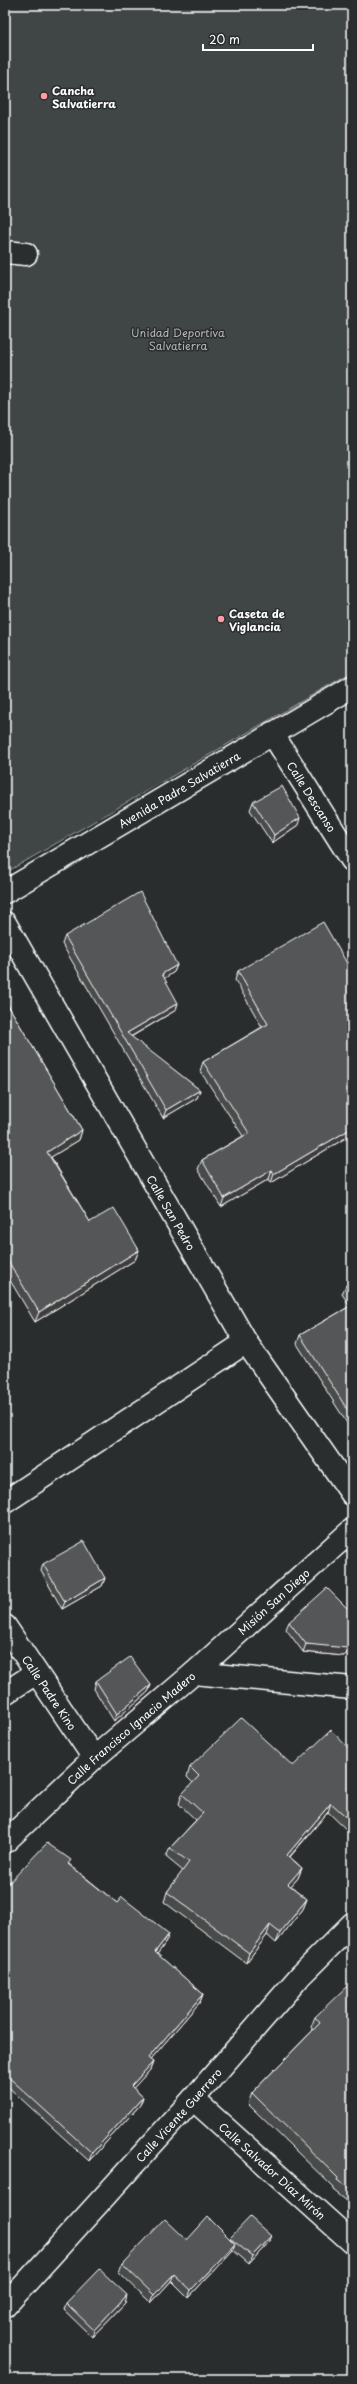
<svg xmlns="http://www.w3.org/2000/svg" width="357" height="2384" viewBox="0 0 357 2384" font-family="'Playpen Sans',sans-serif">
  <style>
    .green { fill: #414445; stroke: #a0a2a2 }
    .lines { fill: none; stroke-linecap: round; stroke-linejoin: round }
    .minor-casing { stroke: #fff; stroke-width: 25 }
    .major-casing { stroke: #fff; stroke-width: 25 }
    .minor { stroke: #2a2d2e; stroke-width: 22 }
    .major { stroke: #2a2d2e; stroke-width: 22 }
    .wall { fill: #494b4c; stroke: #fff }
    .shaded-wall { fill: #3c3d3e; stroke: #fff }
    .building { fill: #555758; stroke: #fff }
    .poi-dot { fill: #ff9aa2; stroke: #2a2d2e; stroke-width: 1.5 }
    .labels { text-anchor: middle; dominant-baseline: central; stroke-width: 3; stroke-linejoin: round; paint-order: stroke }
    .poi-label { font-size: 11px; font-weight: bold; fill: #fff; stroke: #2a2d2e; text-anchor: start }
    .park-label { font-size: 11px; fill: #b3b4b5; stroke: #2a2d2e }
    .street-label { font-size: 11px; fill: #fff; stroke: #2a2d2e }
  </style>
  <rect width="100%" height="100%" fill="#2a2d2e"/>
  <filter id="ink" filterUnits="userSpaceOnUse"><feTurbulence type="fractalNoise" baseFrequency=".025" numOctaves="2"/><feDisplacementMap in="SourceGraphic" scale="8" xChannelSelector="R" yChannelSelector="G"/><feConvolveMatrix kernelMatrix="1 2 1 2 8 2 1 2 1" color-interpolation-filters="sRGB"/></filter>
  <g filter="url(#ink)">
    <path class="green" d="M5,5h347v667l-347,201z"/>
    <g class="lines">
      <defs>
        <g id="minor">
          <path d="M5,252l21,2"/>
          <path id="s1" d="M272,733l80,127"/>
          <path id="s2" d="M5,923l241,419 106,152"/>
          <path d="M5,1502l241,-160"/>
          <path id="s3" d="M5,1626l89,132"/>
          <path id="s4" d="M194,1673l158,-143"/>
          <path d="M5,1693l31,-20"/>
          <path id="s5" d="M5,1842l89,-84 100,-85 158,15"/>
          <path id="s6" d="M193,2099l159,143"/>
          <path id="s7" d="M5,2306l188,-207 108,-124 51,-51"/>
        </g>
        <g id="major">
          <path id="s8" d="M5,892l347,-205"/>
        </g>
      </defs>
      <use href="#minor" class="minor-casing"/>
      <use href="#major" class="major-casing"/>
      <use href="#minor" class="minor"/>
      <use href="#major" class="major"/>
    </g>
    <path class="wall" d="M253,802l45,23 -26,18 -22,-33z
      M65,936l112,29 -3,7 -10,6 12,32 -45,27 69,53 -3,8 -34,20 -101,-174z
      M238,971l114,1v162l-81,49 -2,-4 -48,28 -23,-38 4,-9 41,-24 -43,-65 3,-9 59,-35 -27,-47z
      M5,1000l77,130 -3,10 -28,17 39,65 49,28 -4,10 -100,62 -30,-50z
      M352,1281v150l-55,-87 3,-9 50,-29 -8,-12 4,-9z
      M43,1564l62,14 -3,8 -40,23 -21,-38z
      M352,1609v43l-2,-2 -6,6 -41,-4 -17,-23 3,-7 61,-11z
      M96,1681l55,4 -3,7 -34,29 -20,-32z
      M352,1752v83l-24,-23 -38,45 12,11 -4,10 -7,8 16,13 -4,10 -27,34 -9,-8 -21,28 -82,-61 3,-10 16,-21 -17,-14 4,-9 26,-28 -17,-16 3,-10 11,-11 -6,-6 3,-10 103,-1z
      M69,1864l48,39 49,39 -9,12 46,40 -3,8 -50,58 3,2 -3,8 -17,18 10,9 -3,8 -51,56 -84,-77v-197z
      M352,1992v213l-19,-15 1,-2 -86,-84 4,-11 61,-63 -2,-3 4,-10z
      M271,2236l-3,7 -19,21 -16,-14 -1,1 -44,47 -17,-17 -20,22 -32,-31 3,-8 65,-24 43,-1v-1z
      M66,2303h59l-33,34 -28,-27z"/>
    <path class="shaded-wall" d="M300,818l-2,7 -26,18 2,-8z
      M177,965l-3,7 -15,10 3,-8z
      M178,1003l-2,7 -51,30 2,-7z
      M200,1090l-3,8 -34,20 3,-8z
      M352,1128v6l-81,49 3,-9z
      M82,1130l-3,10 -36,22 4,-10z
      M272,1170l-3,9 -48,28 3,-9z
      M139,1250l-4,10 -100,62 4,-10z
      M105,1578l-3,8 -40,23 3,-7z
      M352,1643l-2,7 -6,6 -41,-4 3,-8z
      M151,1685l-3,7 -34,29 3,-7z
      M331,1803l-3,9 -45,52 4,-9z
      M302,1868l-4,10 -14,16 4,-10z
      M307,1899l-4,10 -27,34 4,-10z
      M270,1925l-3,10 -21,28 3,-10z
      M169,1934l-3,8 -13,18 2,-8z
      M203,1994l-3,8 -55,64 3,-8z
      M153,2062l-3,8 -22,24 3,-8z
      M143,2097l-3,8 -51,56 3,-8z
      M271,2236l-3,7 -19,21 3,-8z
      M235,2244l-3,7 -44,47 3,-8z
      M174,2274l-3,7 -20,22 3,-8z
      M127,2295l-2,8 -33,34 2,-7z"/>
    <path class="building" d="M282,786l18,32 -26,17 -21,-33z
      M140,892l37,73 -15,9 16,29 -51,30 73,57 -34,20 -101,-174z
      M323,922l29,50v156l-78,46 -2,-4 -48,28 -22,-38 47,-27 -46,-71 65,-38 -30,-53z
      M5,1000l77,130 -35,22 43,70 24,-14 25,42 -100,62 -34,-56z
      M352,1281v14l-6,-10z
      M352,1305v52l-2,1 2,4v55l-52,-82z
      M84,1541l21,37 -40,24 -22,-38z
      M327,1588l23,23 2,-2v34l-5,5 -41,-4 -17,-22z
      M130,1657l21,28 -34,29 -21,-33z
      M241,1718l52,48 38,-36 21,22v70l-21,-19 -44,52 15,13 -14,16 19,15 -27,34 -10,-8 -21,28 -82,-61 22,-30 -19,-14 33,-35 -21,-19 17,-18 -9,-9z
      M47,1843l24,17 -3,4 49,39 5,-6 47,37 -14,18 48,42 -55,64 5,4 -22,24 12,11 -51,56 -87,-79v-187z
      M347,1986l5,6v199l-15,-11 1,-2 -86,-85 68,-70 -5,-6z
      M208,2217l27,27 -44,46 -17,-16 -20,21 -32,-31 43,-45 22,21z
      M250,2217l21,19 -19,20 -22,-18z
      M99,2269l28,26 -33,35 -28,-27z"/>
  </g>
  <g class="poi-dot">
    <circle cx="44" cy="96" r="4"/>
    <circle cx="221" cy="619" r="4"/>
  </g>
  <g class="labels">
    <g class="poi-label">
      <text x="52" y="90">Cancha<tspan x="52" dy="13">Salvatierra</tspan></text>
      <text x="229" y="613">Caseta de<tspan x="229" dy="13">Viglancia</tspan></text>
    </g>
    <g class="park-label">
      <text x="178" y="332">Unidad Deportiva<tspan x="178" dy="13">Salvatierra</tspan></text>
    </g>
    <g class="street-label">
      <text stroke="none"><textPath href="#s8" startOffset="202">Avenida Padre Salvatierra</textPath></text>
      <text stroke="none"><textPath href="#s1" startOffset="75">Calle Descanso</textPath></text>
      <text stroke="none"><textPath href="#s2" startOffset="334">Calle San Pedro</textPath></text>
      <text stroke="none"><textPath href="#s4" startOffset="107">Misión San Diego</textPath></text>
      <text stroke="none"><textPath href="#s3" startOffset="80">Calle Padre Kino</textPath></text>
      <text stroke="none"><textPath href="#s5" startOffset="170">Calle Francisco Ignacio Madero</textPath></text>
      <text stroke="none"><textPath href="#s7" startOffset="258">Calle Vicente Guerrero</textPath></text>
      <text stroke="none"><textPath href="#s6" startOffset="107">Calle Salvador Díaz Mirón</textPath></text>
    </g>
  </g>
  <rect width="357" height="2384" fill="none" stroke="#2a2d2e" stroke-width="20"/>
  <rect x="10" y="10" width="337" height="2364" fill="none" stroke="#fff" stroke-width="1.5" filter="url(#ink)"/>
  <path d="M203 44v6h110v-6" fill="none" stroke="#ffffff" stroke-width="2"/>
  <text x="209" y="44" font-size="12" fill="#ffffff" stroke="#2a2d2e" stroke-width="3" paint-order="stroke">20 m</text>
</svg>
